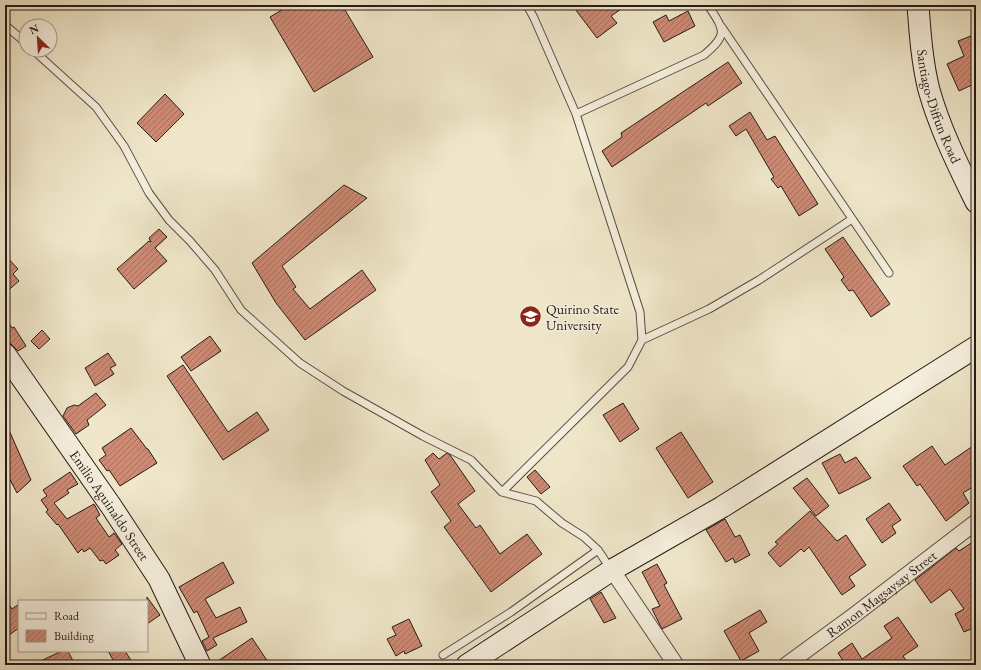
<svg xmlns="http://www.w3.org/2000/svg" width="981" height="670" viewBox="0 0 981 670" font-family="'EB Garamond',serif">
  <style>
    .building { fill: url(#building-hatch); stroke: #261a16 }
    .lines { fill: none; stroke-linecap: round; stroke-linejoin: round }
    .lane-casing { stroke: #584d43; stroke-width: 9 }
    .street-casing { stroke: #584d43; stroke-width: 17 }
    .secondary-casing { stroke: #261a16; stroke-width: 23 }
    .lane { stroke: #f5efdd; stroke-width: 7 }
    .street { stroke: #f5efdd; stroke-width: 15 }
    .secondary { stroke: #f5efdd; stroke-width: 21 }
    .labels { text-anchor: middle; dominant-baseline: central; stroke-width: 3; stroke-linejoin: round; paint-order: stroke }
    .street-label { font-size: 14px; fill: #261a16; stroke: #f5efdd }
    .poi-label { font-size: 14px; fill: #261a16; stroke: #f5efdd; text-anchor: start }
  </style>
  <defs>
    <pattern id="building-hatch" width="6" height="6" patternUnits="userSpaceOnUse"><rect width="6" height="6" fill="#cd8b76"/><path d="M-1 1l2-2M0 6l6-6M5 7l2-2" fill="none" stroke="#a67160"/></pattern>
  </defs>
  <rect width="100%" height="100%" fill="#f0e7ca"/>
  <filter id="stains"><feTurbulence type="fractalNoise" baseFrequency=".005" numOctaves="4"/><feColorMatrix values="0 0 0 0 .2 0 0 0 0 .09 0 0 0 0 .02 0 0 0 .5 -.17"/></filter>
  <radialGradient id="worn" r=".72"><stop offset=".6" stop-color="#630" stop-opacity="0"/><stop offset="1" stop-color="#630" stop-opacity=".3"/></radialGradient>
  <path class="building" d="M290,5h52l31,52 -59,35 -44,-75z
    M572,5h55l-16,11 6,7 -20,15z
    M688,11l7,15 -31,16 -11,-20 13,-7 3,6z
    M976,34v49l-17,8 -12,-27 17,-8 -6,-15z
    M728,62l14,21 -34,23 -2,-3 -94,64 -10,-16 20,-14 -1,-4z
    M165,94l19,20 -28,28 -19,-19z
    M750,112l17,28 8,-4 43,68 -19,12 -18,-30 -3,2 -7,-9 3,-2 -28,-48 -10,7 -7,-10z
    M344,185l23,13 -85,68 14,21 -3,2 17,20 52,-39 14,20 -71,50 -29,-37 -24,-40z
    M159,229l8,8 -12,11 12,13 -33,28 -17,-20 32,-28 2,1 -2,-4z
    M843,237l47,67 -19,13 -18,-27 -4,1 -8,-11 3,-3 -19,-28z
    M5,255l13,14 -5,5 6,7 -14,12z
    M5,317l7,11 2,-1 12,19 -8,5 -13,-13z
    M42,330l8,9 -11,10 -8,-8z
    M210,336l11,15 -30,20 -10,-14z
    M108,353l8,12 -6,3 4,6 -19,12 -10,-18z
    M183,365l45,67 29,-20 12,18 -46,30 -56,-84z
    M96,393l10,12 -19,15 2,5 -13,9 -13,-18 4,-8 7,-3 4,1z
    M623,403l16,26 -19,13 -17,-27z
    M5,421l26,59 -14,13 -12,-23z
    M131,428l16,21h1l9,14 -37,23 -11,-16 -2,1 -8,-11 7,-5 -4,-7z
    M681,432l32,50 -25,16 -32,-50z
    M976,444v41l-13,8 6,10 -23,18 -26,-37 -3,2 -14,-20 29,-20 13,19z
    M433,453l6,6 8,-6 3,2 25,36 -17,13 18,24 4,-3 20,29 27,-20 15,20 -51,38 -47,-65 7,-6 -20,-29 9,-7 -15,-25z
    M840,454l5,9 11,-6 15,21 -32,16 -17,-31z
    M535,470l15,17 -9,7 -14,-17z
    M70,472l8,12 -11,6 2,3 -15,10 13,16 27,-15 6,11 -4,3 13,19 5,-4 8,11 -7,6 4,5 -13,9 -3,-4 -3,1 -10,-13 -6,4 -2,-3 -4,4 -20,-29 -1,1 -11,-13 2,-2 -7,-10 6,-4 -4,-6z
    M807,478l22,28 -13,10 -23,-28z
    M889,503l12,17 -9,6 4,7 -14,10 -16,-24z
    M810,511l27,30 9,-6 20,30 -17,12 6,9 -13,9 -33,-48 -5,5 -3,-3 -21,18 -12,-14 10,-9 -3,-2z
    M725,519l10,18 5,-2 10,20 -15,8 -2,-5 -7,4 -20,-32z
    M976,540v87l-12,5 -9,-18 9,-5 -14,-20 -19,14 -16,-23 41,-32 3,3z
    M223,562l11,21 -29,16 11,19 24,-11 7,15 -34,16 4,7 -10,6 -5,-10 7,-4 -12,-26 -3,2 -15,-26z
    M657,564l10,19 -3,2 18,34 -20,10 -10,-20 8,-3 -18,-34z
    M601,592l15,26 -12,5 -14,-24z
    M147,597l13,18 -13,9z
    M5,599l7,10 7,-5v24l-14,10z
    M760,610l7,12 -18,11 10,18 -18,10 -17,-30z
    M898,617l20,29 -15,10 6,9h-63l-8,-12 14,-10 10,16 30,-21 -8,-12z
    M409,619l13,27 -17,8 -1,-3 -8,5 -9,-17 9,-4 -4,-8z
    M252,638l18,27h-58z
    M62,651h6l5,10 -8,4h-33z
    M108,651h17l9,14h-18z"/>
  <g class="lines">
    <defs>
      <path id="lane" d="M5,25l21,18
        M721,26l168,247
        M33,50l63,57 28,39 25,47 20,27 21,21 25,29 26,40 59,53 43,28 80,45 48,24 31,32 34,9 26,22 22,14 14,13 12,18
        M576,114l128,-59c25,-21 20,-25 4,-50
        M642,340l67,-31 50,-29 93,-61
        M502,492l126,-125 14,-27 -2,-28 -64,-198 -42,-96 -7,-13
        M443,655l68,-43 87,-62"/>
      <g id="street">
        <path d="M612,570l64,95"/>
        <path id="s1" d="M786,665l67,-49 123,-94"/>
      </g>
      <g id="secondary">
        <path id="s2" d="M918,5c2,28 4,57 11,85 11,39 29,75 47,112"/>
        <path id="s3" d="M5,354l106,152 48,73 41,86"/>
        <path d="M467,665l145,-95 110,-63 254,-160"/>
      </g>
    </defs>
    <use href="#lane" class="lane-casing"/>
    <use href="#street" class="street-casing"/>
    <use href="#secondary" class="secondary-casing"/>
    <use href="#lane" class="lane"/>
    <use href="#street" class="street"/>
    <use href="#secondary" class="secondary"/>
  </g>
  <defs>
    <symbol id="university-disc" viewBox="-11 -11 22 22"><circle r="9.5" fill="#8f2418" stroke="#f5efdd"/><path d="M0-5L7-2L0 1L-7-2ZM-4 1L0 2.5L4 1V4Q0 6-4 4Z" fill="#fff"/></symbol>
  </defs>
  <g fill-rule="evenodd">
    <use href="#university-disc" x="518" y="304" width="25" height="25"/>
  </g>
  <g class="labels">
    <g class="street-label">
      <text stroke="none"><textPath href="#s2" startOffset="104">Santiago-Diffun Road</textPath></text>
      <text stroke="none"><textPath href="#s3" startOffset="184">Emilio Aguinaldo Street</textPath></text>
      <text stroke="none"><textPath href="#s1" startOffset="119">Ramon Magsaysay Street</textPath></text>
    </g>
    <g class="poi-label">
      <text x="546" y="309">Quirino State<tspan x="546" dy="16">University</tspan></text>
    </g>
  </g>
  <rect width="981" height="670" fill="none" stroke="#f0e7ca" stroke-width="20"/>
  <rect x="6" y="6" width="969" height="658" fill="none" stroke="#261a16" stroke-width="2"/>
  <rect x="10" y="10" width="961" height="650" fill="none" stroke="#261a16"/>
  <rect x="18" y="600" width="130" height="52" fill="#f5efdd" stroke="#a29a8d"/>
  <rect x="26" y="613" width="20" height="6" fill="#f5efdd" stroke="#a29a8d"/>
  <text x="54" y="620" font-size="12" fill="#261a16">Road</text>
  <rect x="26" y="630" width="20" height="12" fill="url(#building-hatch)" stroke="#a29a8d"/>
  <text x="54" y="640" font-size="12" fill="#261a16">Building</text>
  <g transform="translate(38 38) rotate(335)"><circle r="19" fill="#f5efdd" stroke="#a29a8d"/>
  <path d="M0-3L7 15L0 10L-7 15Z" fill="#8f2418"/>
  <text y="-6" font-size="11" font-weight="bold" text-anchor="middle" fill="#261a16">N</text>
  </g>
  <rect width="100%" height="100%" filter="url(#stains)"/>
  <rect width="100%" height="100%" fill="url(#worn)"/>
</svg>
